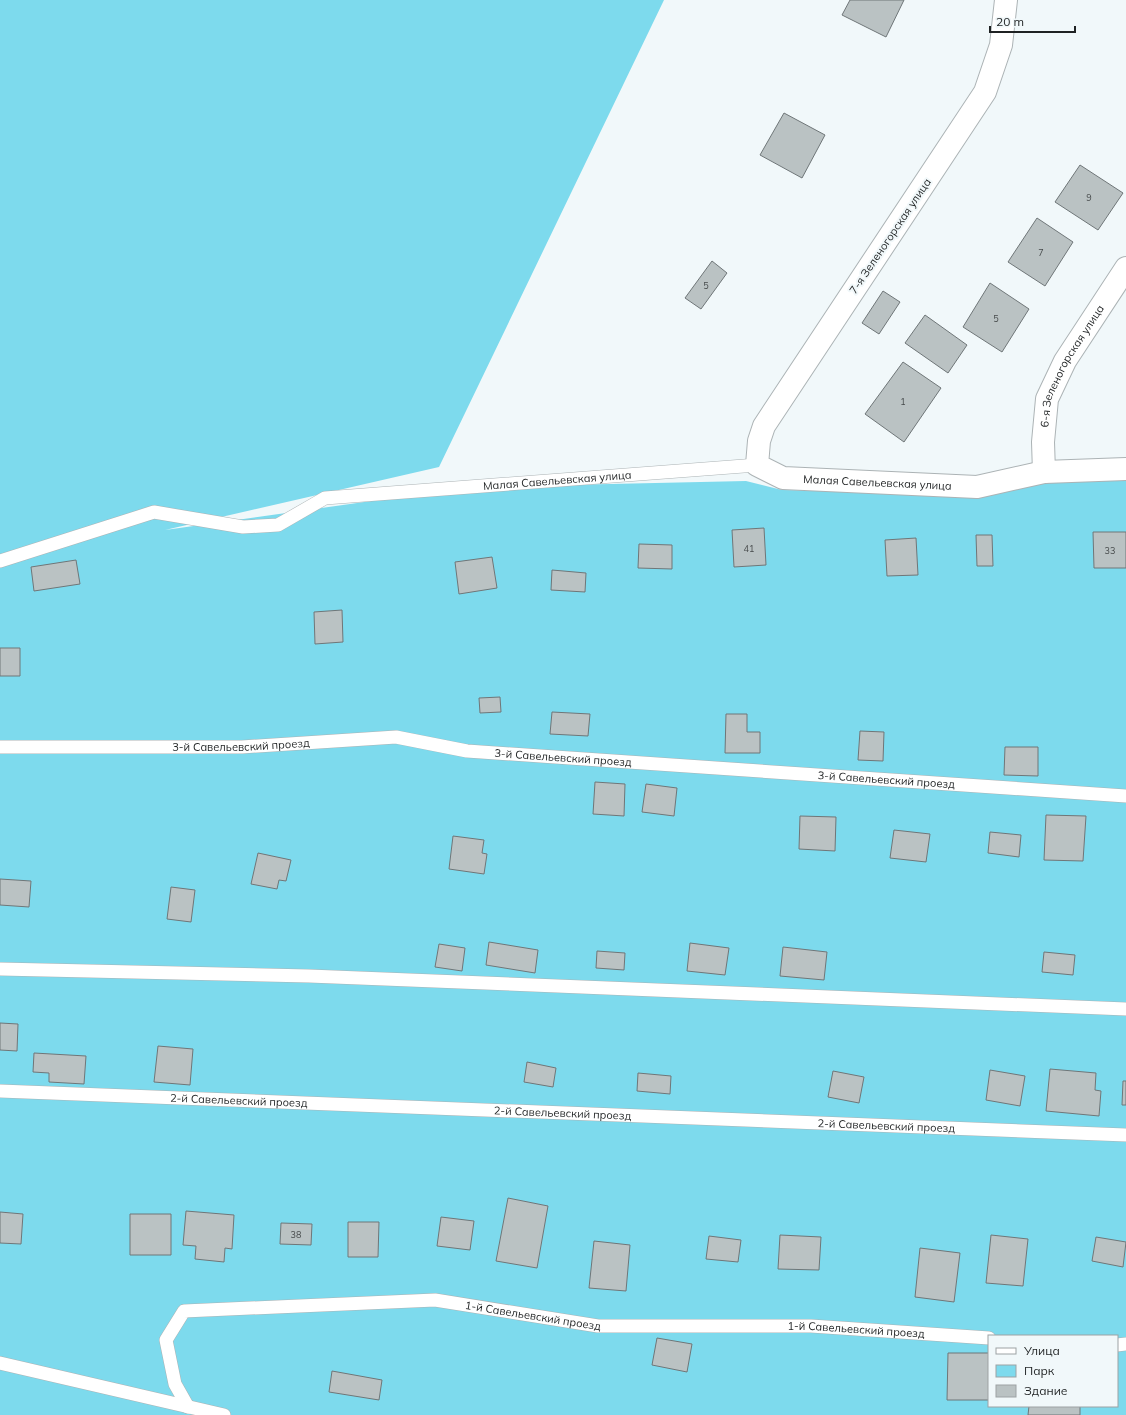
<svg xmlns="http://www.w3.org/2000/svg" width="1126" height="1415" viewBox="0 0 1126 1415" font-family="Mulish,sans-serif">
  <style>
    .green { fill: #7ddaed; fill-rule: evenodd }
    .building { fill: #bac2c3; stroke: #6f7678 }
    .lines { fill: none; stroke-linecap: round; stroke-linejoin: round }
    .lane-casing { stroke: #acb3b5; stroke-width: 14 }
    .street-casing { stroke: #acb3b5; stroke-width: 24 }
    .lane { stroke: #fff; stroke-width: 13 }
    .street { stroke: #fff; stroke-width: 22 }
    .labels { text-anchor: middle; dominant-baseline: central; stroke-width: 4; stroke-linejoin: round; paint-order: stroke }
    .number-label { font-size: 9px; fill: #464a4b }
    .street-label { font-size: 11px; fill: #1f2223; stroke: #f1f8fa }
  </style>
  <rect width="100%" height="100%" fill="#f1f8fa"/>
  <path class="green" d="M0,0h664l-225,467 -274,63 306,-43 275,-6 36,9 194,3 69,-15 81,-2v939h-1126zM989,1336h128v70h-128z"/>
  <path class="building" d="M850,0h54l-18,37 -44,-22z
    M784,113l41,22 -23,43 -42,-23z
    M1080,165l43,28 -25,37 -43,-28z
    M1037,218l36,24 -28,44 -37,-24z
    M712,261l15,12 -26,36 -16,-11z
    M990,283l39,26 -27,43 -39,-25z
    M883,291l17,11 -21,32 -17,-11z
    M925,315l42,30 -19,28 -43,-30z
    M903,362l38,26 -37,54 -39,-28z
    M764,528l2,37 -32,2 -2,-37z
    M1093,532h33v36h-32z
    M976,535h16l1,31h-16z
    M916,538l2,37 -31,1 -2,-36z
    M639,544l33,1v24l-34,-1z
    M492,557l5,31 -38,6 -4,-32z
    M76,560l4,24 -46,7 -3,-24z
    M552,570l34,3 -1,19 -34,-2z
    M342,610l1,32 -28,2 -1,-32z
    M0,648h20v28h-20z
    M500,697l1,15 -21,1 -1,-15z
    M552,712l38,2 -2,22 -38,-2z
    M726,714h21v18h13v21h-35z
    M860,731l24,1 -1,29 -25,-1z
    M1005,747h33v29l-34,-1z
    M595,782l30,2 -1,32 -31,-2z
    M646,784l31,4 -3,28 -32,-4z
    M1046,815l40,1 -3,45 -39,-1z
    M800,816l36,1 -1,34 -36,-2z
    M894,830l36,4 -4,28 -36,-4z
    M990,832l31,3 -2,22 -31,-4z
    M453,836l31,4 -2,13 5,1 -3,20 -35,-5z
    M258,853l33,7 -5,21 -7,-1 -2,9 -26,-5z
    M0,879l31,2 -2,26 -29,-2z
    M171,887l24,3 -4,32 -24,-3z
    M489,942l49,8 -3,23 -49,-8z
    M690,943l39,5 -4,27 -38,-4z
    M439,944l26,4 -3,23 -27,-4z
    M783,947l44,5 -3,28 -44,-4z
    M597,951l28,2 -1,17 -28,-2z
    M1044,952l31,3 -2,20 -31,-3z
    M0,1023l18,1 -1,27 -17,-1z
    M158,1046l35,3 -3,36 -36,-3z
    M34,1053l52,3 -2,28 -35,-2v-9l-16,-1z
    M527,1062l29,6 -3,19 -29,-5z
    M1050,1069l46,4 -1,17 6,1 -2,25 -53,-5z
    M990,1070l35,6 -5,30 -34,-6z
    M833,1071l31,6 -5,26 -31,-6z
    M638,1073l33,3 -1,18 -33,-3z
    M1123,1081h3v24h-4z
    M508,1198l40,8 -11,62 -41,-7z
    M186,1211l48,4 -2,34 -7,-1 -1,14 -29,-3 1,-13 -13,-1z
    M0,1212l23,2 -2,30 -21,-1z
    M130,1214h41v41h-41z
    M441,1217l33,4 -4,29 -33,-4z
    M348,1222h31l-1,35h-30z
    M281,1223l31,1 -1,21 -31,-1z
    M780,1235l41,2 -2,33 -41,-1z
    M991,1235l37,4 -5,47 -37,-3z
    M709,1236l32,4 -3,22 -32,-3z
    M1096,1237l30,5 -3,25 -31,-6z
    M594,1241l36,4 -4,46 -37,-3z
    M920,1248l40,5 -6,49 -39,-5z
    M657,1338l35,6 -5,28 -35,-7z
    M948,1353h41v47h-42z
    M332,1371l50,9 -3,20 -50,-8z
    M1029,1406h51v9h-52z"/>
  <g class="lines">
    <defs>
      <g id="lane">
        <path id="s1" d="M0,561l154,-49 89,15 35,-2 47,-27 432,-33"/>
        <path id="s2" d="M0,747h242l154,-10 71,14 659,45"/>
        <path d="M0,969l309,7 817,33"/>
        <path id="s3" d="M0,1091l1126,44"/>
        <path d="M1117,1345l9,-1"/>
        <path d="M0,1363l224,52"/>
        <path id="s4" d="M188,1407l-13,-23 -9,-44 18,-29 251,-11 163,26h213l178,12"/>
      </g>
      <g id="street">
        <path id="s5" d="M1006,0l-5,45 -16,47 -221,334 -5,15 -2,24 26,13 194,9 67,-15 82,-3"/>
        <path id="s6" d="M1044,472l-1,-30 4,-43 18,-38 61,-93"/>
      </g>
    </defs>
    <use href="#lane" class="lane-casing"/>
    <use href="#street" class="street-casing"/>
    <use href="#lane" class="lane"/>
    <use href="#street" class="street"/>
  </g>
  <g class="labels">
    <g class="number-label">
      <text x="1089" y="197">9</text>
      <text x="1041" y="252">7</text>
      <text x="706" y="285">5</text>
      <text x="996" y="318">5</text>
      <text x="903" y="401">1</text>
      <text x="749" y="548">41</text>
      <text x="1110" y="550">33</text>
      <text x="296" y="1234">38</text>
    </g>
    <g class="street-label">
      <text transform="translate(890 236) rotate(-56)">7-я Зеленогорская улица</text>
      <text stroke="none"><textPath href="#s6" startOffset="113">6-я Зеленогорская улица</textPath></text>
      <text stroke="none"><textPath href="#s1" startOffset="574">Малая Савельевская улица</textPath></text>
      <text stroke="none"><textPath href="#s5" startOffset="659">Малая Савельевская улица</textPath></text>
      <text stroke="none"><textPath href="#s2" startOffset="241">3-й Савельевский проезд</textPath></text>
      <text stroke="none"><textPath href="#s2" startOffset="565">3-й Савельевский проезд</textPath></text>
      <text stroke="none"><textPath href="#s2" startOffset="889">3-й Савельевский проезд</textPath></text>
      <text stroke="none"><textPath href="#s3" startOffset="239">2-й Савельевский проезд</textPath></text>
      <text stroke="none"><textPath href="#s3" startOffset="563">2-й Савельевский проезд</textPath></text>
      <text stroke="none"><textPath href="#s3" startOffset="887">2-й Савельевский проезд</textPath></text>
      <text stroke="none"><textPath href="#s4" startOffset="456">1-й Савельевский проезд</textPath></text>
      <text stroke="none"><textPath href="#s4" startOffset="780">1-й Савельевский проезд</textPath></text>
    </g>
  </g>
  <rect x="988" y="1335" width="130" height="72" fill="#f1f8fa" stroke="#9da2a4"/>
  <rect x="996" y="1348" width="20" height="6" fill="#ffffff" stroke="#9da2a4"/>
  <text x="1024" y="1355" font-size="12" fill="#1f2223">Улица</text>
  <rect x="996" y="1365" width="20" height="12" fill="#7ddaed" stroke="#9da2a4"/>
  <text x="1024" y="1375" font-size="12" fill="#1f2223">Парк</text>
  <rect x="996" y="1385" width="20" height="12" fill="#bac2c3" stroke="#9da2a4"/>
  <text x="1024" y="1395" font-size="12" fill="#1f2223">Здание</text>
  <path d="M990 26v6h85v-6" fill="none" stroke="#1f2223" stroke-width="2"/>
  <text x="996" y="26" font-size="12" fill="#1f2223" stroke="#f1f8fa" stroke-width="3" paint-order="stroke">20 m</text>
</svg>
